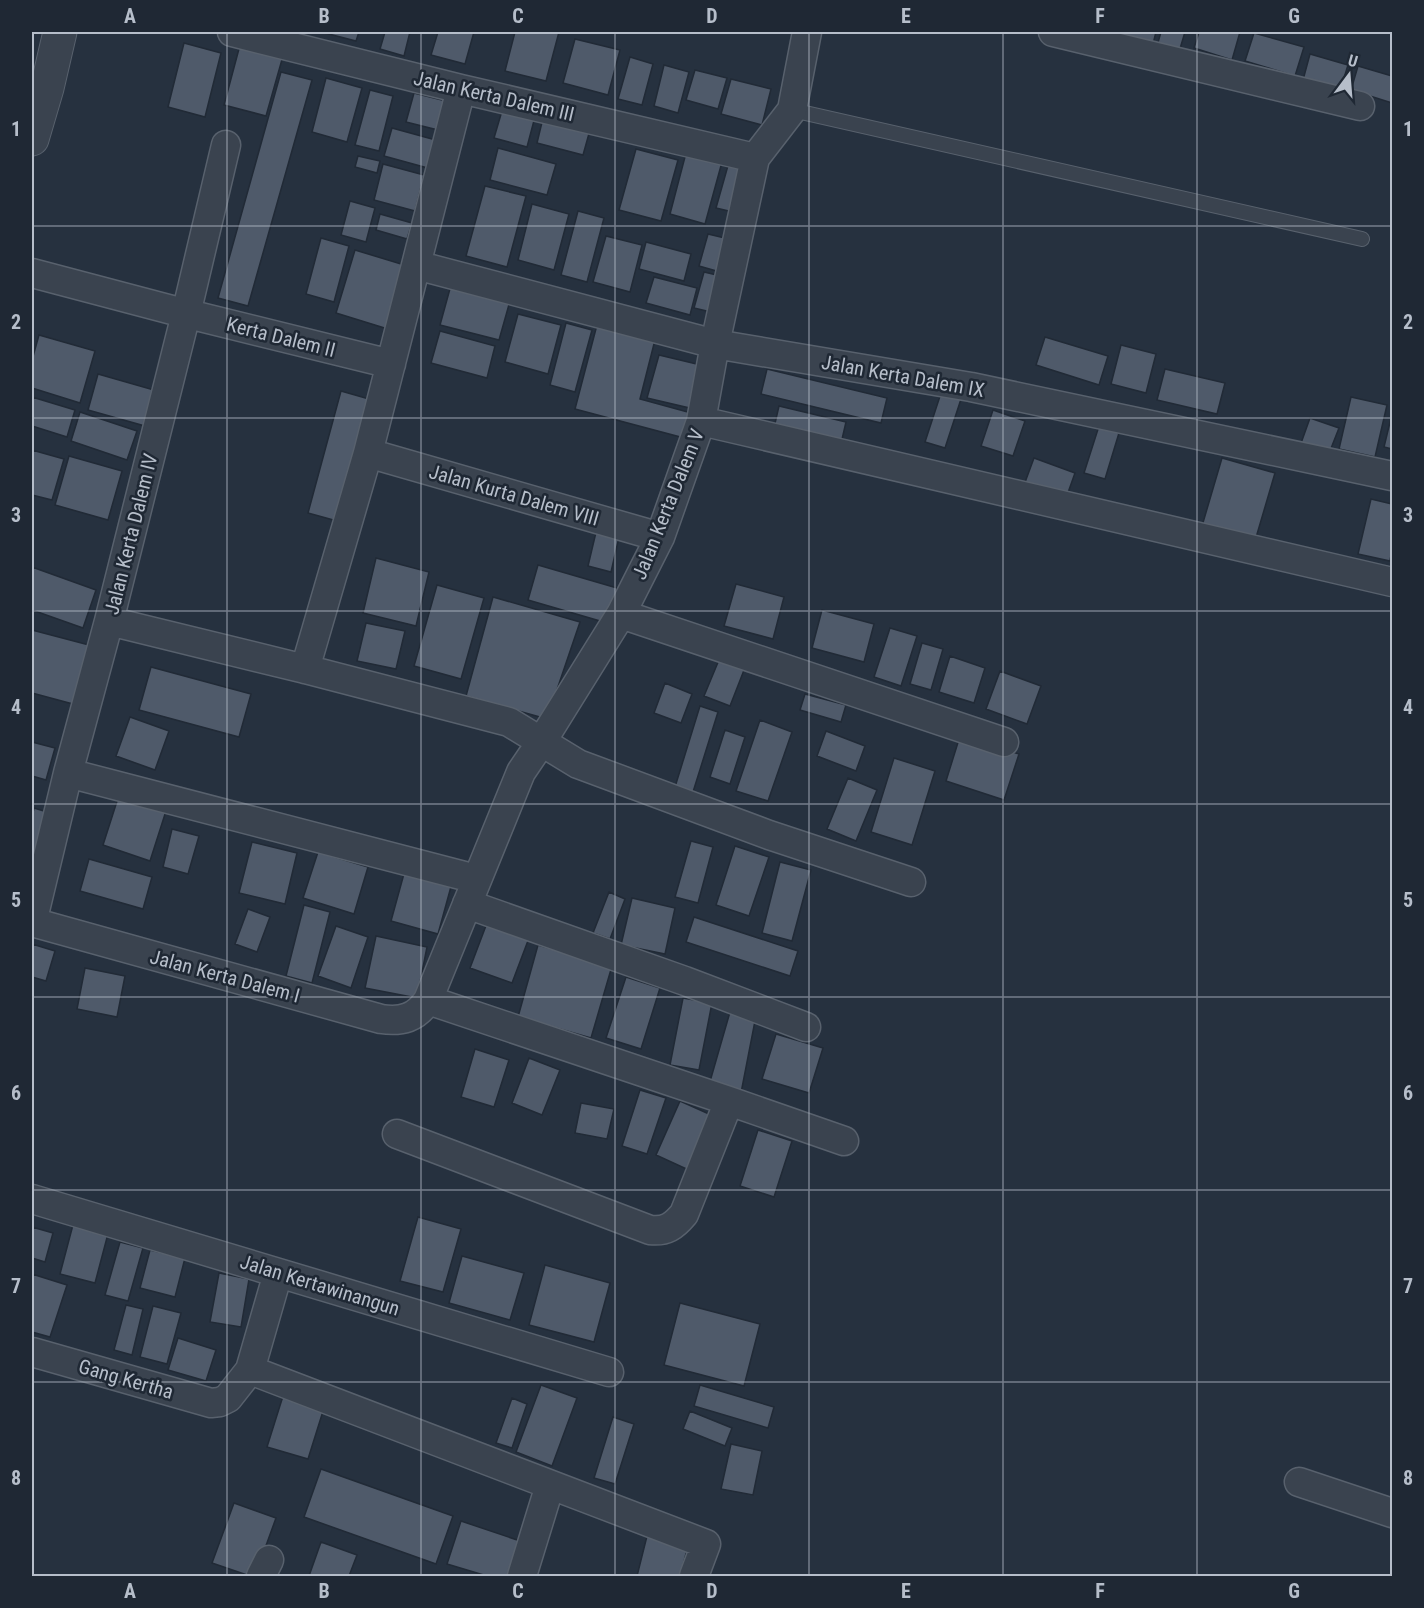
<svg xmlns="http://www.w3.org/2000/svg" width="1424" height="1608" viewBox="0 0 1424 1608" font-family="'Roboto Condensed',sans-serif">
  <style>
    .building { fill: #4f5a6a; stroke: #212a36; stroke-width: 1.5 }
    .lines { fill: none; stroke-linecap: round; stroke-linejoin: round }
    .service-casing { stroke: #58616d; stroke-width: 16 }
    .minor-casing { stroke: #58616d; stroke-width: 31 }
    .tertiary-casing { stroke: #58616d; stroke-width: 35 }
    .service { stroke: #3a434f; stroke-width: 14 }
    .minor { stroke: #3a434f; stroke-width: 28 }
    .tertiary { stroke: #3a434f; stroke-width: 33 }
    .grid { fill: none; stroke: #b6beca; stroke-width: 1.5; stroke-opacity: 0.55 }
    .labels { text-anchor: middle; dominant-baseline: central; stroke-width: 5; stroke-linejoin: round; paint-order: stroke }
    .street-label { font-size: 20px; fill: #b6beca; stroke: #1f2834 }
    .neatline { fill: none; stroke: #b6beca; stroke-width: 2 }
    .grid-label { font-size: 20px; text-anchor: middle; font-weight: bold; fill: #b6beca }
  </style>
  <rect width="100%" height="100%" fill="#26313f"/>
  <path class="building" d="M321,32h38l-3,9z
    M385,32h25l-6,24 -24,-7z
    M438,32h36l-9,32 -34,-9z
    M515,32h44l-13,49 -41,-10z
    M1112,32h44l-3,12z
    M1161,32h24l-6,20 -22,-6z
    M1199,32h41l-8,28 -38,-12z
    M1254,33l50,14 -9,29 -50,-15z
    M575,39l45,11 -12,45 -45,-12z
    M184,43l37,10 -16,64 -37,-10z
    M240,45l43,11 -17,60 -42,-11z
    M1310,54l38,11 -8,26 -37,-11z
    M630,57l23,7 -11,41 -24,-6z
    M664,65l25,7 -11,41 -24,-7z
    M1358,66l34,10v27l-41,-13z
    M695,70l32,8 -9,31 -32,-9z
    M281,72l31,8 -64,226 -30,-8z
    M326,78l36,10 -15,54 -35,-10z
    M731,79l40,10 -9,36 -41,-11z
    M370,90l23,6 -14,55 -24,-6z
    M414,93l40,10 -8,29 -40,-10z
    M504,104l32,9 -9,34 -33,-9z
    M543,118l47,12 -7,25 -46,-12z
    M392,128l51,14 -8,28 -51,-14z
    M498,148l58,16 -9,31 -57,-15z
    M636,149l42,11 -17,61 -42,-11z
    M686,153l36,9 -17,62 -35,-10z
    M358,156l22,5 -3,12 -22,-6z
    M729,162l16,3 -12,47 -17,-4z
    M383,164l41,11 -9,36 -41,-11z
    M485,186l41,10 -19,71 -41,-11z
    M350,201l25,7 -9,34 -25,-7z
    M532,204l37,10 -15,56 -36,-10z
    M578,211l26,7 -17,64 -26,-7z
    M380,214l32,9 -5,16 -31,-9z
    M708,234l21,5 -9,33 -21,-6z
    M606,236l36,9 -12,47 -37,-10z
    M321,238l28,8 -15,56 -28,-8z
    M646,242l45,12 -7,27 -45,-12z
    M355,250l56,17 -20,63 -55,-17z
    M704,272l17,4 -10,36 -17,-4z
    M654,277l43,11 -7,27 -44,-12z
    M451,285l59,16 -11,39 -59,-15z
    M518,314l43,11 -13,49 -43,-12z
    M598,321l58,15 -16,63 55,15 -7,25 -113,-30z
    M566,323l26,7 -17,62 -25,-7z
    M440,331l55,15 -8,32 -56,-15z
    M39,335l56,16 -15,52 -48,-15v-28z
    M1045,337l63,19 -9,29 -63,-20z
    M1121,345l35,9 -10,39 -35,-9z
    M659,355l46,11 -11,43 -47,-11z
    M767,369l120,29 -6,25 -120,-29z
    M1165,369l60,14 -8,31 -60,-14z
    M98,374l56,16 -9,36 -57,-16z
    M942,390l20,6 -17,52 -20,-6z
    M341,391l28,8 -32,122 -29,-8z
    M32,397l43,13 -8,27 -35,-11z
    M1351,397l36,8 -12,52 -36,-8z
    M779,406l67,16 -6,26 -67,-16z
    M993,410l32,11 -12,35 -32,-10z
    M80,412l57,19 -10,29 -56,-19z
    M1310,418l29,10 -11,28 -28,-10z
    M1391,418l1,1v30l-8,-2z
    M1099,426l20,7 -14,46 -21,-6z
    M32,450l32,9 -12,41 -20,-5z
    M69,456l53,15 -14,49 -53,-15z
    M1034,458l41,15 -10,28 -41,-16z
    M1222,458l53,15 -20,68 -53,-15z
    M1371,499l21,5v46l-2,11 -32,-7z
    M597,528l23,5 -9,39 -23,-6z
    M376,558l53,14 -13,54 -53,-13z
    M538,565l79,23 -10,35 -79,-23z
    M32,567l64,23 -13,38 -51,-18z
    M736,584l48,13 -11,42 -49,-13z
    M437,585l47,13 -23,81 -47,-13z
    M493,597l87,25 -33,97 -81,-23z
    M822,610l52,14 -10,38 -52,-14z
    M366,623l39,8 -9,38 -39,-8z
    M890,628l27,8 -16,50 -27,-9z
    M32,630l57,15 -16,59 -41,-11z
    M922,643l21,6 -12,41 -21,-6z
    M721,655l25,10 -16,41 -26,-10z
    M950,656l35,12 -11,35 -35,-11z
    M151,667l100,27 -12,43 -100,-27z
    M1000,671l41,15 -14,38 -41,-15z
    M665,683l27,11 -11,29 -27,-10z
    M805,694l41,11 -5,17 -41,-12z
    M700,706l18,6 -25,80 -18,-5z
    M130,717l39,14 -14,39 -39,-14z
    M760,720l32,12 -24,69 -32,-10z
    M725,730l20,7 -15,47 -20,-7z
    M826,731l39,15 -9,25 -39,-15z
    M960,736l59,18 -15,46 -58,-19z
    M32,742l23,6 -9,32 -14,-4z
    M894,758l41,13 -23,74 -41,-13z
    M848,778l29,12 -21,51 -29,-12z
    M119,795l47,16 -16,50 -47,-16z
    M34,808l23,7 -25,72v-70z
    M172,829l27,7 -11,38 -25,-7z
    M691,841l22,6 -15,56 -23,-6z
    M252,842l45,11 -12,51 -46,-11z
    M735,846l34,11 -20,59 -33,-11z
    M318,852l50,15 -14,47 -51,-16z
    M89,859l63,18 -9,32 -63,-18z
    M780,862l31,8 -19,71 -30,-8z
    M405,870l47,13 -14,51 -47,-13z
    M609,892l16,7 -15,40 -17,-6z
    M632,898l43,10 -10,46 -44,-9z
    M304,905l26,7 -18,71 -26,-7z
    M248,909l22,8 -13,35 -22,-8z
    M694,917l104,34 -8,25 -104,-34z
    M487,923l42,15 -17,45 -42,-15z
    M336,926l32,11 -17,51 -33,-12z
    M376,936l51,11 -10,51 -52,-10z
    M32,944l23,7 -9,30 -14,-4z
    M538,945l74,21 -21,72 -73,-21z
    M85,968l40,8 -8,41 -40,-8z
    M626,977l34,11 -19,61 -35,-11z
    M683,998l29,5 -13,67 -29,-5z
    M730,1012l25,9 -14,72 -32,-8z
    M776,1034l47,14 -14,45 -47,-14z
    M475,1049l34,11 -15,47 -33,-10z
    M529,1058l31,12 -18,45 -30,-12z
    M640,1090l26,8 -19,56 -25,-8z
    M680,1101l38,17 -25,54 -37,-17z
    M581,1103l33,6 -7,30 -32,-6z
    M758,1130l34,11 -18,56 -34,-11z
    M418,1217l43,12 -18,63 -43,-11z
    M74,1221l35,9 -14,53 -35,-9z
    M32,1227l21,6 -8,29 -13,-4z
    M120,1242l23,6 -15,53 -23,-6z
    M150,1250l35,8 -10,39 -35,-9z
    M462,1256l62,17 -14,47 -61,-17z
    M545,1265l65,18 -16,59 -65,-17z
    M219,1273l30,6 -8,48 -31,-5z
    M32,1274l35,11 -17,52 -18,-5z
    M680,1303l80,21 -16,62 -80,-21z
    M126,1305l17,4 -11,46 -18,-5z
    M153,1306l28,7 -14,51 -27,-7z
    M178,1338l38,12 -10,31 -38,-11z
    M541,1385l36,13 -25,68 -36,-14z
    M700,1385l74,22 -6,21 -74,-22z
    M283,1396l41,12 -16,51 -41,-12z
    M512,1398l15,6 -15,44 -16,-5z
    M690,1411l42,17 -7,18 -42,-17z
    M613,1417l21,7 -19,60 -21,-6z
    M731,1444l31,7 -9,44 -32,-6z
    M321,1469l132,47 -17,48 -132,-47z
    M234,1503l42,15 -21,58h-5l-38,-13z
    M461,1521l68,23 -10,32h-32l-40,-12z
    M648,1532l41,11 -9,33h-43z
    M321,1542l36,13 -8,21h-40z"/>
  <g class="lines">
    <defs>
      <path id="service" d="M792,110l570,129"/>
      <path id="minor" d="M232,32l229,57 294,69
        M1053,32l307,74
        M416,265l299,79 256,43 421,89
        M32,273l140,37 219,54
        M701,421l691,161
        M368,453l292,84
        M621,614l383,128
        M109,621l196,48 204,53 69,42 191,71 142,47
        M305,669l63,-216 93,-364
        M68,773l408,106
        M467,904l218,77 121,46
        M32,922l349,97c21,3 35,-1 47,-19l93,-228 21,-31 79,-127 39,-77 41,-116 14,-77 40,-186 37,-48 15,-78
        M32,923l36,-150 41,-152 77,-307 40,-169
        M428,1000l301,101 115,40
        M397,1134l253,96c16,2 24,-4 34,-16l45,-113
        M32,1199l577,173
        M32,1352l179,51 9,-1 8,-4 22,-28 28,-97
        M250,1370l456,174 -12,32
        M1299,1482l93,31
        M261,1576l8,-16
        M522,1576l28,-91"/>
      <path id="tertiary" d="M32,139l15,-51 13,-56"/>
    </defs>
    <use href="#service" class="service-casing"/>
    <use href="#minor" class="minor-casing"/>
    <use href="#tertiary" class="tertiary-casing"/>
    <use href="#service" class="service"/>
    <use href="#minor" class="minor"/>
    <use href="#tertiary" class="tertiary"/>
  </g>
  <path class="grid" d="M227,32v1544M421,32v1544M615,32v1544M809,32v1544M1003,32v1544M1197,32v1544M32,226h1360M32,418h1360M32,611h1360M32,804h1360M32,997h1360M32,1190h1360M32,1382h1360"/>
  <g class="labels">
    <g class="street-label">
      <text transform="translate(494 96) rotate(13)">Jalan Kerta Dalem III</text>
      <text transform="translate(281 337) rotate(14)">Kerta Dalem II</text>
      <text transform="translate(903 376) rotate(10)">Jalan Kerta Dalem IX</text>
      <text transform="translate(514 495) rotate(16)">Jalan Kurta Dalem VIII</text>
      <text transform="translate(668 504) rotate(-68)">Jalan Kerta Dalem V</text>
      <text transform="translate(131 534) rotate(-76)">Jalan Kerta Dalem IV</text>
      <text transform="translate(225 976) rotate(15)">Jalan Kerta Dalem I</text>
      <text transform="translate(320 1285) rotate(17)">Jalan Kertawinangun</text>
      <text transform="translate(126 1379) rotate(16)">Gang Kertha</text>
    </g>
  </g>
  <rect width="1424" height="1608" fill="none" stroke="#1f2834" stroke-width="66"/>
  <g transform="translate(1349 75) rotate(16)" stroke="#1f2834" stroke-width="4.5" paint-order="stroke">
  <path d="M0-4.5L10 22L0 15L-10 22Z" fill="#b6beca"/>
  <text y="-9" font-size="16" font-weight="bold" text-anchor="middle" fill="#b6beca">U</text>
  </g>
  <rect x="33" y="33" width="1358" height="1542" class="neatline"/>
  <g class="grid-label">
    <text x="130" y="23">A</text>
    <text x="324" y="23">B</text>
    <text x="518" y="23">C</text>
    <text x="712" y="23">D</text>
    <text x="906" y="23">E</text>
    <text x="1100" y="23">F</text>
    <text x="1294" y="23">G</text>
    <text x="16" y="136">1</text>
    <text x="1408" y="136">1</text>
    <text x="16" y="329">2</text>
    <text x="1408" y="329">2</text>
    <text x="16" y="522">3</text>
    <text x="1408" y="522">3</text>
    <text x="16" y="714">4</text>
    <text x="1408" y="714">4</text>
    <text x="16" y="907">5</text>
    <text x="1408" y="907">5</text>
    <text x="16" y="1100">6</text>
    <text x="1408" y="1100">6</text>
    <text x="16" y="1293">7</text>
    <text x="1408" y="1293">7</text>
    <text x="16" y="1485">8</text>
    <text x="1408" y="1485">8</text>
    <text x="130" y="1598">A</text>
    <text x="324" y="1598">B</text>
    <text x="518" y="1598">C</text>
    <text x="712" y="1598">D</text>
    <text x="906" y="1598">E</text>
    <text x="1100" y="1598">F</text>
    <text x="1294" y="1598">G</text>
  </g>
</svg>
